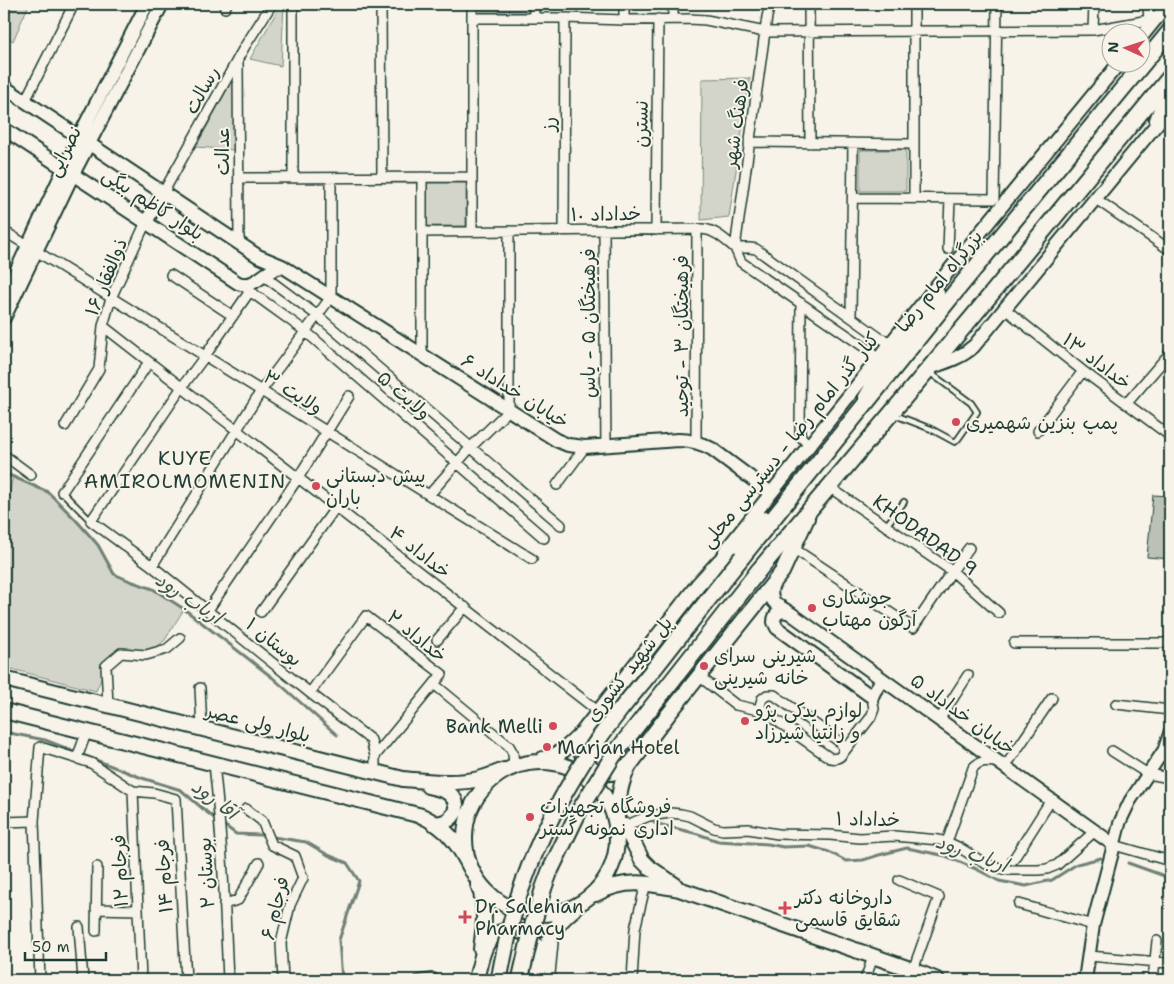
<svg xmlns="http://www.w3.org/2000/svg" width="1174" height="984" viewBox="0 0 1174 984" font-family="'Shantell Sans','Playpen Sans Arabic',sans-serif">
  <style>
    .green { fill: #d3d5ca; stroke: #79897f }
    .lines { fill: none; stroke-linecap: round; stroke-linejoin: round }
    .stream { stroke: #6f8077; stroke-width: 3 }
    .building { fill: #bbc1b6; stroke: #1f3d34 }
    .service-casing { stroke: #1f3d34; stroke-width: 8 }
    .minor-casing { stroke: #1f3d34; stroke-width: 12 }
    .tertiary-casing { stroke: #1f3d34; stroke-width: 15 }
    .secondary-casing { stroke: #1f3d34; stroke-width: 16 }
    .primary-casing { stroke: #1f3d34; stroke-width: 18 }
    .trunk-casing { stroke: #1f3d34; stroke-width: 19 }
    .service { stroke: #f7f3e8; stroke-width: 4.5 }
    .minor { stroke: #f7f3e8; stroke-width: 9 }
    .tertiary { stroke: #f7f3e8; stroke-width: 11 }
    .secondary { stroke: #f7f3e8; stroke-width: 12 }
    .primary { stroke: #f7f3e8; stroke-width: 14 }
    .trunk { stroke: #f7f3e8; stroke-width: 15 }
    .trunk-bridge-casing { stroke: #1f3d34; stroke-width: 19; stroke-linecap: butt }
    .trunk-bridge { stroke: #f7f3e8; stroke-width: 15 }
    .poi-dot { fill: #d1495b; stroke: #f7f3e8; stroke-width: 2 }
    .labels { text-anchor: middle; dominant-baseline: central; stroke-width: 4; stroke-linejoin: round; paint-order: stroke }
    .street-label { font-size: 19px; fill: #1f3d34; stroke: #f7f3e8 }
    .poi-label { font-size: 19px; fill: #1f3d34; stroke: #f7f3e8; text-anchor: start }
    .neighbourhood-label { font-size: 20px; letter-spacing: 1px; fill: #1f3d34; stroke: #f7f3e8 }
    .water-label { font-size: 20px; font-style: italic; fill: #405950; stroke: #f7f3e8 }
  </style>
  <rect width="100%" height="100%" fill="#f7f3e8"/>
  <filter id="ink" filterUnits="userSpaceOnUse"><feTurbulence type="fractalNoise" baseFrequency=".02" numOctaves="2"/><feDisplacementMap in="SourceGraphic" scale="10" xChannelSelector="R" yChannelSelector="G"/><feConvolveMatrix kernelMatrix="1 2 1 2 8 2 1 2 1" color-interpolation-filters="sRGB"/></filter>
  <g filter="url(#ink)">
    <path class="green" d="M4,4h25l-16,37 -9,-5z
      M281,4h3l-3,62 -31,-7z
      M479,4h50v7h-49z
      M237,71l-3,79 -38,-3z
      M750,78l-21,139 -28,3 1,-141z
      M860,150h46v41h-46z
      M427,183h39v43h-39z
      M13,477l35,15 50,53 16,29 40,16 30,19 -19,31 -16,14h-28l-14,11 -11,26 -92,-24v-155z"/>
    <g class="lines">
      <path class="stream" d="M4,471l5,4 39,17 28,28 22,25 16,29 16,7 23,8 31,20 89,69 64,57
        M4,732l41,8 97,38 39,12 28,24 27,20 24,1 46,7 22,13 19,8 12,18 -20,59 3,40
        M654,823l44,11 20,7 50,3 15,3 26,-1 20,6 17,9 17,-1 16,-5 28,-7 39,8 30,13 23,12 27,5 26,-6 25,-16 24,-6
        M1128,863l42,15"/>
    </g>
    <path class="building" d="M1153,495l17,1v63l-23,-2z"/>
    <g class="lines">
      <defs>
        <path id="service" d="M895,415l36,14 24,13 3,-3 19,-27 -6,-9 -42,-31
          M62,492l29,29
          M886,526l18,-24"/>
        <path id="minor" d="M381,4l1,173
          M472,4v227
          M534,4v14
          M624,4v16
          M673,4v15
          M809,4l1,139
          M914,4v194
          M1148,4l1,20
          M225,8l2,-4
          M472,18h93l59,2 65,-1 17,1 59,12 328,-2 56,-10
          M1093,30l1,-26
          M238,59l1,185
          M25,101l49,-97
          M749,142l165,2
          M239,178l233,-1
          M293,178v-174
          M163,193l82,-147 27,-42
          M853,198l141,1 3,-195
          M1096,199l74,51
          M564,230l1,-212
          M604,230l2,216
          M656,230l2,-211
          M4,231l24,15
          M422,232l280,-3c14,1 23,11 33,19
          M735,248l32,-231 3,-13
          M948,249l2,-50
          M36,251l496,308
          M171,275l62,41
          M264,276l54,40 243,209
          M247,289l58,42 239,207
          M250,291l-45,65 -23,31 -91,134 61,45 158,127 61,47 4,16v16
          M801,303l-1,130 2,5 7,7
          M1005,309l78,62 87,65
          M851,317l2,-174
          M103,326l496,386
          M422,355v-178
          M875,364l-1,-8 -4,-5 -129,-89 -6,-14h15l6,1 124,89 7,3 6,-1
          M1126,404l44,-51
          M65,426l34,-57 4,-43 8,-28 35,-76
          M1038,431l45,-60
          M696,442l1,-213
          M4,455l27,20
          M557,485l28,-38
          M829,487l123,84 47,42
          M62,492l87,-130
          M429,495l42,-48 38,-37v-179
          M793,548l120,80 39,-57 17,-23
          M152,566l109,-175 70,-94v-119
          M208,610l90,-132 51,-82
          M261,612l75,-105
          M437,640l28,-33
          M1014,643h151l5,1
          M699,676l37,29 27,6 67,47c11,3 17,-7 10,-16l-66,-47h-7l-5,4 -2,7 3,5
          M200,688l2,40
          M310,693l56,-77 76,58 -8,10 75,62 4,7 1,13
          M1116,704l54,6
          M108,705l-2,-39 15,-13 25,2 21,-6 13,-11
          M939,720l29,-45
          M1112,751l36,23 22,4
          M843,753l28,-36 3,-8 -2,-12
          M375,756l59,-72
          M77,758l10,-27
          M214,764c8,71 11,144 14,216
          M1005,767l47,-69
          M133,791l8,189
          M246,809l16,12 10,24 23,11 8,22 -13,27 -9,38 2,37
          M4,822l30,-1
          M617,829l32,-13 21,-3 11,1 9,2 24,12 9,2 25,-1 30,5 52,1 30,3 34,-2 45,4 8,2 13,6 26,16 20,6h32l9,-1 10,-4 38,-34
          M947,842l26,-74c6,-8 15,-7 24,-6
          M1114,845l56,16
          M1013,860l38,-60
          M899,880l40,17 -26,73
          M224,904l14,-4 21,-37
          M1019,904l74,21
          M96,909l42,1
          M79,927l4,53
          M96,931l1,-64
          M1089,956l81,7
          M40,980l-6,-159 6,-74 51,16 42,28 21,2 22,6 10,181
          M419,980l14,-2
          M552,980l-2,-6 3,-31
          M632,980l3,-51 11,-46
          M865,980l8,-23
          M1153,980l4,-39"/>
        <path id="tertiary" d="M1114,845l6,-23 10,-21 34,-51 6,-18"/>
        <path id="secondary" d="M1142,36l26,-32
          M4,87l254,169 24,10 274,174 12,5 17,2 93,-7c13,0 23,3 34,9l59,44
          M1156,120l14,-38
          M4,129l234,154c19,7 27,-16 46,-16
          M146,222l17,-29
          M4,297l75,-160 68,-133
          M4,318l69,-144 89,-170
          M929,368c17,-6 32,-10 45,-22l196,-238
          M865,397l13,-22 52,-66 8,-16
          M725,551l213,-267 182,-222
          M772,584c-3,20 3,19 18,29
          M882,680l-8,12 -2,5 -95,-69 -3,-6c0,-9 7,-13 16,-9l324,232 -21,80 -8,55"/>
        <path id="primary" d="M4,679l399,100c23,2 49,5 71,1 11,-2 20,-6 30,-10
          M4,711l418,105c27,13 37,29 50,55
          M583,732c-9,22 8,47 33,40 5,-2 9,-5 14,-8
          M543,759c17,-3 28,-15 40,-27l115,-147 21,-23 47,-43
          M465 838a76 76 0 1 1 152 0a76 76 0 1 1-152 0Z
          M428,786c7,2 17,3 23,9 13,13 -1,31 -18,28
          M617,819c1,-19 3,-36 12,-53l38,-50 115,-144 25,-54
          M625,826l17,34 8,8 25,17
          M478,884c9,22 6,43 3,65
          M596,894c28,-16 53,-11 83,-5l234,81 24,10
          M543,965c5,-27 9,-38 31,-56
          M477,975c3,-10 5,-24 11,-33 12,-17 39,-16 48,4 5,10 3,23 2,34"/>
        <path id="trunk" d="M742,557l210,-261 218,-265
          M759,570l215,-255 196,-238"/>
      </defs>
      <use href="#service" class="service-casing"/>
      <use href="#minor" class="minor-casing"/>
      <use href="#tertiary" class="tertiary-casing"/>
      <use href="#secondary" class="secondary-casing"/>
      <use href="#primary" class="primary-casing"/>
      <use href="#trunk" class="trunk-casing"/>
      <use href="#service" class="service"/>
      <use href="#minor" class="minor"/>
      <use href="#tertiary" class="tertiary"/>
      <use href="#secondary" class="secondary"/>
      <use href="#primary" class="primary"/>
      <use href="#trunk" class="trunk"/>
      <defs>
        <path id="trunk-bridge" d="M499,980c6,-33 13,-68 25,-99 15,-43 37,-84 61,-122 21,-33 47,-64 72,-94 28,-36 56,-72 85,-108
          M520,980l13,-56 11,-37 6,-16 29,-60 34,-55 146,-186"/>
      </defs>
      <use href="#trunk-bridge" class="trunk-bridge-casing"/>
      <use href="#trunk-bridge" class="trunk-bridge"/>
    </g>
  </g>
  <g class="poi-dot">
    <circle cx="956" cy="422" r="5"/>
    <circle cx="316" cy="486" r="5"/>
    <circle cx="812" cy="608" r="5"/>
    <circle cx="704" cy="666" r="5"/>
    <circle cx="745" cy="721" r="5"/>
    <circle cx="553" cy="726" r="5"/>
    <circle cx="547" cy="747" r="5"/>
    <circle cx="530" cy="817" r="5"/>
    <path d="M782.5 900.5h5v5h5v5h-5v5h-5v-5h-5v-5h5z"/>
    <path d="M462.5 909.5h5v5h5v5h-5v5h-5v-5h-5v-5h5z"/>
  </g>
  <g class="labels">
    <g class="street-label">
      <text transform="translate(202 90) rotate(-61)">رسالت</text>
      <text transform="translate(736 123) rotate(-82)">فرهنگ شهر</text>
      <text transform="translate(548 124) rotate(-90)">رز</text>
      <text transform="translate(641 124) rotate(-89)">نسترن</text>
      <text transform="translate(64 151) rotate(-63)">نصرایی</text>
      <text transform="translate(222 151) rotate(-90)">عدالت</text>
      <text transform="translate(153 204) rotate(33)">بلوار کاظم بیگی</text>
      <text transform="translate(606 214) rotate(-1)">خداداد ۱۰</text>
      <text transform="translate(106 277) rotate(-68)">ذوالفقار ۱۶</text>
      <text transform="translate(939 281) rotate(-51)">بزرگراه امام رضا</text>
      <text transform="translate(588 323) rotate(-90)">فرهیختگان ۵ - یاس</text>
      <text transform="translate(681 336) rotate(-90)">فرهیختگان ۳ - توحید</text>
      <text transform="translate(1097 361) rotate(37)">خداداد ۱۳</text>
      <text transform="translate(515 391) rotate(32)">خیابان خداداد ۶</text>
      <text transform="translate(293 392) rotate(32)">ولایت ۳</text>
      <text transform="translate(404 395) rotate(41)">ولایت ۵</text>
      <text transform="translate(790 440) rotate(-51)">کنار گذر امام رضا - دسترسی محلی</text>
      <text transform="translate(925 535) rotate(36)">KHODADAD 9</text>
      <text transform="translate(420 552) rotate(38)">خداداد ۴</text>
      <text transform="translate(417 636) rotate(39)">خداداد ۲</text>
      <text transform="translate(274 642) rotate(39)">بوستان ۱</text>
      <text transform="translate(629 669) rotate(-52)">پل شهید کشوری</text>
      <text transform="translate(963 714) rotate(36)">خیابان خداداد ۵</text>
      <text transform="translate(258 723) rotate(14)">بلوار ولی عصر</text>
      <text transform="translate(868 819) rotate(1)">خداداد ۱</text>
      <text transform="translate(120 871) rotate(-92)">فرجام ۱۲</text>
      <text transform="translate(206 873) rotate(-93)">بوستان ۲</text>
      <text transform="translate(164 876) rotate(-93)">فرجام ۱۴</text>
      <text transform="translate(275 908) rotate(-76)">فرجام ۶</text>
    </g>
    <g class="poi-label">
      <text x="966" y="422">پمپ بنزین شهمیری</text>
      <text x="326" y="475">پیش دبستانی<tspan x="326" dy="22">باران</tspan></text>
      <text x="822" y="597">جوشکاری<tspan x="822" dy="22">آرگون مهتاب</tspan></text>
      <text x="714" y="655">شیرینی سرای<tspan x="714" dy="22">خانه شیرینی</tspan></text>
      <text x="755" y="710">لوازم یدکی پژو<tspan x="755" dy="22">و زانتیا شیرزاد</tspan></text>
      <text x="543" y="726" text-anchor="end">Bank Melli</text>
      <text x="557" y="747">Marjan Hotel</text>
      <text x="540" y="806">فروشگاه تجهیزات<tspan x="540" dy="22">اداری نمونه گستر</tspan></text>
      <text x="795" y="897">داروخانه دکتر<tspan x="795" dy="22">شقایق قاسمی</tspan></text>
      <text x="475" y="906">Dr. Salehian<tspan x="475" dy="22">Pharmacy</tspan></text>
    </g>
    <g class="neighbourhood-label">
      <text x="185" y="458">KUYE<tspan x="185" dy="23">AMIROLMOMENIN</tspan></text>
    </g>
    <g class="water-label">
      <text transform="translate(189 598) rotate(34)">ارباب رود</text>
      <text transform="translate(215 799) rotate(37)">آقا رود</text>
      <text transform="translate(972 853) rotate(20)">ارباب رود</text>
    </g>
  </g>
  <rect width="1174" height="984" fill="none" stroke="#f7f3e8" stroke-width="20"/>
  <rect x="10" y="10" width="1154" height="964" fill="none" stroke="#1f3d34" stroke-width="2" filter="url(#ink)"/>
  <g transform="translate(1126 48) rotate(273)"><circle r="24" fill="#f7f3e8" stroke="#a1aaa0"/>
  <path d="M0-4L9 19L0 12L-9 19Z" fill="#d1495b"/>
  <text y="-8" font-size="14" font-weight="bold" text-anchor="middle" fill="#1f3d34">N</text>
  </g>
  <path d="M25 952v8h81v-8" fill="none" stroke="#1f3d34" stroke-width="2.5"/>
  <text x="32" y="952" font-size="15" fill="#1f3d34" stroke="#f7f3e8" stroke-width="4" paint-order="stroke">50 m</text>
</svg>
